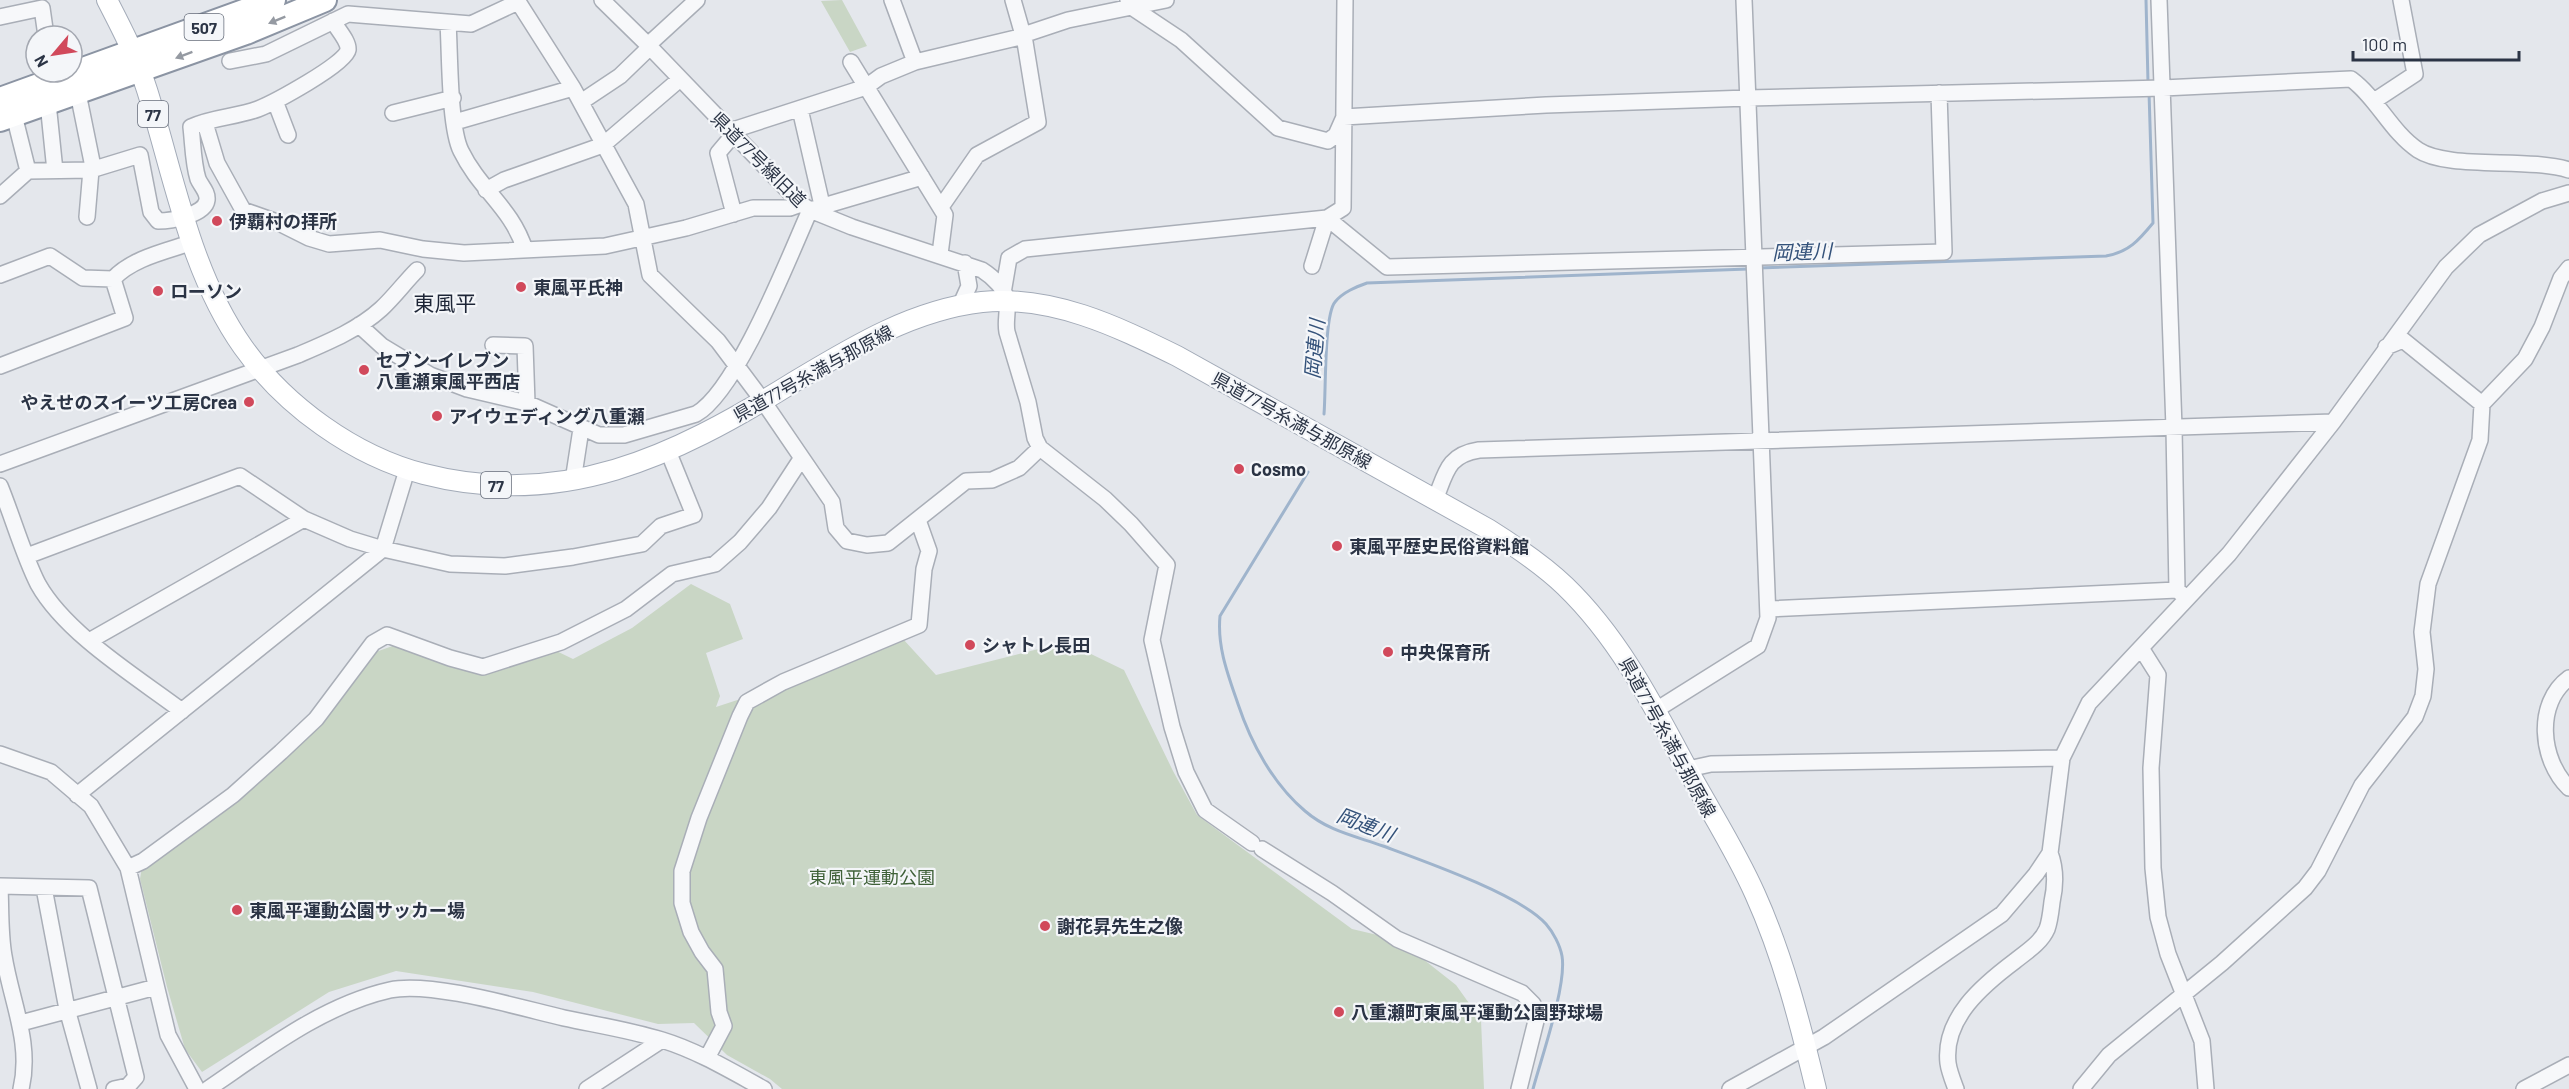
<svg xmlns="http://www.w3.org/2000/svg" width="2569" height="1089" viewBox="0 0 2569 1089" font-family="Barlow,'Noto Sans JP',sans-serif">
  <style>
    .green { fill: #c9d6c5 }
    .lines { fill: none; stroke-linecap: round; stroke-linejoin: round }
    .stream { stroke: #9fb4cc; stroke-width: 3 }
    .minor-casing { stroke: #a9aeb7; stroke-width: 18 }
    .major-casing { stroke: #a3abb8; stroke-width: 22 }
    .highway-casing { stroke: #8b94a3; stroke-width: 26 }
    .minor { stroke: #f7f8fa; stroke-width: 15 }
    .major { stroke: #fff; stroke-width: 20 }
    .highway { stroke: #fff; stroke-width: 22 }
    .oneway { fill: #959aa2 }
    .poi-dot { fill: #d1495b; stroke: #f4f6f9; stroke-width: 2 }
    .labels { text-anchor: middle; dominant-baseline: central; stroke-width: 4.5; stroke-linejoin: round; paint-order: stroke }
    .shield { fill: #f4f6f9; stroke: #676e7b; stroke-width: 1.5 }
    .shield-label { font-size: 16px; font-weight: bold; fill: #2b3445 }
    .street-label { font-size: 18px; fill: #2b3445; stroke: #f4f6f9 }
    .poi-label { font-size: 18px; font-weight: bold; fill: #2b3445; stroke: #f4f6f9; text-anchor: start }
    .park-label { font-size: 18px; fill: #3f6138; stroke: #f4f6f9 }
    .water-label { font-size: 20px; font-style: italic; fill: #34527a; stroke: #f4f6f9 }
    .quarter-label { font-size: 21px; fill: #1d2536; stroke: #f4f6f9 }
  </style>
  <rect width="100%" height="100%" fill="#e4e7ec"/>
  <path class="green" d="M842,0l25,46 -17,6 -29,-51z
    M691,584l39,20 13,35 -37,14 14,43 -4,11 49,-16 138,-52 33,36 114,-29 41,8 33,16 49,101 24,44 155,114 34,8 37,22 33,26 25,35 3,69h-702l-12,-10 -43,-24 -33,-32 -36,1 -125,-32 -137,-21 -67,21 -127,80 -17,-23 -18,-62 -27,-108 3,-18 118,-85 109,-122 31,-11 87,25 58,-22 27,13 59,-31z"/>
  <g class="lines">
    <path class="stream" d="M2146,0l2,82
      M1758,268l348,-12c23,-4 33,-16 47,-33l-4,-131
      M1324,414c2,-22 0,-99 11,-112 8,-10 21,-15 32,-19l381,-14
      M1308,472l-88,144c-3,31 8,59 18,88 13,39 35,80 67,107 23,20 50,25 78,35 38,14 138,49 163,78 7,8 14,21 16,32 5,29 -21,103 -29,133"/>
    <defs>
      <path id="minor" d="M517,0l56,88 63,116 14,71 68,66 45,60 69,101 4,26 11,13 20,4 21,-2 78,-62 26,-1 27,-12 21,-20
        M602,0l46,45 153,159 9,6 42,17 130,43c11,7 25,20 25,33 1,11 -2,19 0,29l21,70 7,36 5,10 65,51 26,25 36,41 -15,75 20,87 14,45 19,38 47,33
        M892,0l23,62
        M1013,0l10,35 45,-15 98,-20
        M1128,0l2,6 51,34 97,88 50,13 8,-6 8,-18
        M2159,0l15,428 3,162
        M0,17l42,-9 4,28
        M448,23c2,30 1,104 13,128 19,39 51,57 64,99
        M648,45l49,-45
        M230,61l36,-7 82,-40 123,10 47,-22
        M851,62l94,153 -5,39
        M78,93l14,69 -1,8 49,-15 11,57 7,9c13,0 47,-6 49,-21 1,-8 -6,-14 -9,-21 -5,-16 -5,-35 -7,-52 21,-10 46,-10 67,-18 15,-6 88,-45 90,-59 1,-9 -11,-21 -15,-29
        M275,101l13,34
        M2374,101l41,-27 -14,-74
        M581,102l39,-26 30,-29
        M48,103l7,68
        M800,109l22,96
        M393,113l60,-15
        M1344,117l202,-12 202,-7 415,-10 188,-9c26,19 40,53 67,71 30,20 110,7 151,20
        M455,122l118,-34
        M205,123l12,40 26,47 34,12 32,16 20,6 51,-4 43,9 41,4 141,-7 81,-18 67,-20h37l11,-4
        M730,131l136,-44 15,-11 34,-14 109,-26 14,86 -61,33 -36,52
        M734,134l-16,19 16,61
        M28,171l63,-1 -4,47
        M486,190l18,-10 99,-35 77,-66
        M0,196l28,-25 -14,-56
        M1312,266l15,-48 16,-10 2,-208
        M0,275l50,-19 33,22 30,1 12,39 -125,48
        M113,279c19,-21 54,-28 80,-37
        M1003,293l6,-35 16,-9 302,-31 60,49 557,-15 -5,-159
        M960,306l9,-20 -4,-23
        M359,325l23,21 48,29 37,14 60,14 72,32h25l72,-21c41,-23 93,-157 114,-204l112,-33
        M493,345l32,1 2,57
        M2386,347l17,-7 79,64
        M0,464l298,-109c28,-12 60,-25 83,-46 13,-12 24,-27 36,-39
        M573,481l8,-52
        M0,486c12,29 24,71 38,98 28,50 99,93 144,127
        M1435,500c11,-27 12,-45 44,-50l854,-28
        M27,556l213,-80 64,43 46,20 33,10 67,15 55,2 68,-9 69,-13 19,-18 33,-11 -26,-64
        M1768,609l409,-19 6,5
        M89,641l215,-122
        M2141,648l17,27 -7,93 2,100 5,49 10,37 34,87 4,48
        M2569,678c-34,25 -29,82 0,110
        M1656,710l102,-64 10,-28 -24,-618
        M0,754l51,18 40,34 37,62 40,167 29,54
        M1688,769l23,-5 351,-6
        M77,795l306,-246 24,-79
        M1262,849l70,44 65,46 125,54 11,11 4,13 -18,72
        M128,868l15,-7 90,-66 48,-43 35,-33 57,-76 14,-8 63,23 33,9 78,-25 65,-33 46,-35 43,-10 25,-22 29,-34 32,-49
        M44,888l23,121 22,80
        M21,1023l135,-36
        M707,1058l17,-32 -5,-14 -4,-43 -13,-17 -11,-20 -9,-29v-32l17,-53 41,-102 7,-14 36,-20 136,-57 5,-56 5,-18 -11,-31
        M21,1089c11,-46 -10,-88 -17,-133 -4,-22 -3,-47 -4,-70l89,2 47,189 -8,9 -14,3
        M208,1089c56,-38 115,-84 182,-99 41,-9 131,18 174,28 33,7 66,12 98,22 36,11 69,31 102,49
        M587,1089l75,-49
        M1730,1089l94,-52 178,-123 34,-40 14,-21 12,-95 27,-55 140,-149 104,-132 113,-155 33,-32 63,-34 27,-8
        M1956,1089c-3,-8 -7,-18 -8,-26 -5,-45 35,-78 67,-102 11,-9 26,-18 32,-32 3,-8 4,-19 5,-27 4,-18 4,-33 -2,-49
        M2081,1089l28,-34 113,-92 83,-75 13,-17 44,-86 53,-68 8,-21 3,-27 -4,-37 6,-48 52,-144 2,-36 43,-45 17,-32 19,-49 8,-10
        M2524,1089l45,-24"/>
      <path id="major" d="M107,0c15,29 30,58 40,90 27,86 43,182 96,257 42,59 111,109 181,127 139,36 250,-18 365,-89 60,-36 122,-75 193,-83 70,-7 134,24 195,54l311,173c27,17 54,35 77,57 55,53 89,121 125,188 22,40 47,79 65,120 28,62 45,129 61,195"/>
      <path id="highway" d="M0,99l274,-99
        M0,120l246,-87 79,-33"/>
    </defs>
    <use href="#minor" class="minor-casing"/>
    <use href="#major" class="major-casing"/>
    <use href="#highway" class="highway-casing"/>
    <use href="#minor" class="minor"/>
    <use href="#major" class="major"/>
    <use href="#highway" class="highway"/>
  </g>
  <defs><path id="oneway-solid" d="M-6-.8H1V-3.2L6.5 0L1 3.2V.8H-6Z" transform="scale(1.5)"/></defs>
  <g class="oneway">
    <use href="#oneway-solid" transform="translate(277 20) rotate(158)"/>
    <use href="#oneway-solid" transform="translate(184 55) rotate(159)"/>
  </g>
  <g class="poi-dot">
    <circle cx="217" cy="221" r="6"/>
    <circle cx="521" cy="287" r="6"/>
    <circle cx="158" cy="291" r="6"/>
    <circle cx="364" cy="370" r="6"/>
    <circle cx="249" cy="402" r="6"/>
    <circle cx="437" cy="416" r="6"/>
    <circle cx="1239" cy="469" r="6"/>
    <circle cx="1337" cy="546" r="6"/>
    <circle cx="970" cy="645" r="6"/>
    <circle cx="1388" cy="652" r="6"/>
    <circle cx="237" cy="910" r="6"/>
    <circle cx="1045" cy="926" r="6"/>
    <circle cx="1339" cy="1012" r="6"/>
  </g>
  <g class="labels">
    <g class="shield">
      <rect x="184.5" y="14" width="39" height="26" rx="4.5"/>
      <rect x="138" y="101" width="30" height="26" rx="4.5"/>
      <rect x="481" y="472" width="30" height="26" rx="4.5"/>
    </g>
    <g class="shield-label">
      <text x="204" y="27">507</text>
      <text x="153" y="114">77</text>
      <text x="496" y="485">77</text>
    </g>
    <g class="street-label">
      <text transform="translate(759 159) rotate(45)">県道77号線旧道</text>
      <text transform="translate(813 373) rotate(-29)">県道77号糸満与那原線</text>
      <text transform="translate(1292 420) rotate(29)">県道77号糸満与那原線</text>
      <text transform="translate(1668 737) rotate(61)">県道77号糸満与那原線</text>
    </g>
    <g class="poi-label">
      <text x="229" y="221">伊覇村の拝所</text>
      <text x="533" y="287">東風平氏神</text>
      <text x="170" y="291">ローソン</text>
      <text x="376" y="360">セブン-イレブン<tspan x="376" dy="21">八重瀬東風平西店</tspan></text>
      <text x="237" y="402" text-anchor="end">やえせのスイーツ工房Crea</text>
      <text x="449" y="416">アイウェディング八重瀬</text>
      <text x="1251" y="469">Cosmo</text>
      <text x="1349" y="546">東風平歴史民俗資料館</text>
      <text x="982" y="645">シャトレ長田</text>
      <text x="1400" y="652">中央保育所</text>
      <text x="249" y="910">東風平運動公園サッカー場</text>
      <text x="1057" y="926">謝花昇先生之像</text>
      <text x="1351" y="1012">八重瀬町東風平運動公園野球場</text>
    </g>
    <g class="park-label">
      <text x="872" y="877">東風平運動公園</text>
    </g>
    <g class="water-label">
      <text transform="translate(1802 251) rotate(-2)">岡連川</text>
      <text transform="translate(1314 349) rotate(-85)">岡連川</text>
      <text transform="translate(1366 824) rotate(21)">岡連川</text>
    </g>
    <g class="quarter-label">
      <text x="445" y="302">東風平</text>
    </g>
  </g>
  <g transform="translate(54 54) rotate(241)"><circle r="28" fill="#f4f6f9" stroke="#a4a8b1" stroke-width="1.5"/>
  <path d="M0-4.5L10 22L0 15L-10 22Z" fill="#d1495b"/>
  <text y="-9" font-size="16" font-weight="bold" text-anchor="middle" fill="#2b3445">N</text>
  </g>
  <path d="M2353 51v9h166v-9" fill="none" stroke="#2b3445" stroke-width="3"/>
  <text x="2362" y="51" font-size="18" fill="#2b3445" stroke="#f4f6f9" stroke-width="4.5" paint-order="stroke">100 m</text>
</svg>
